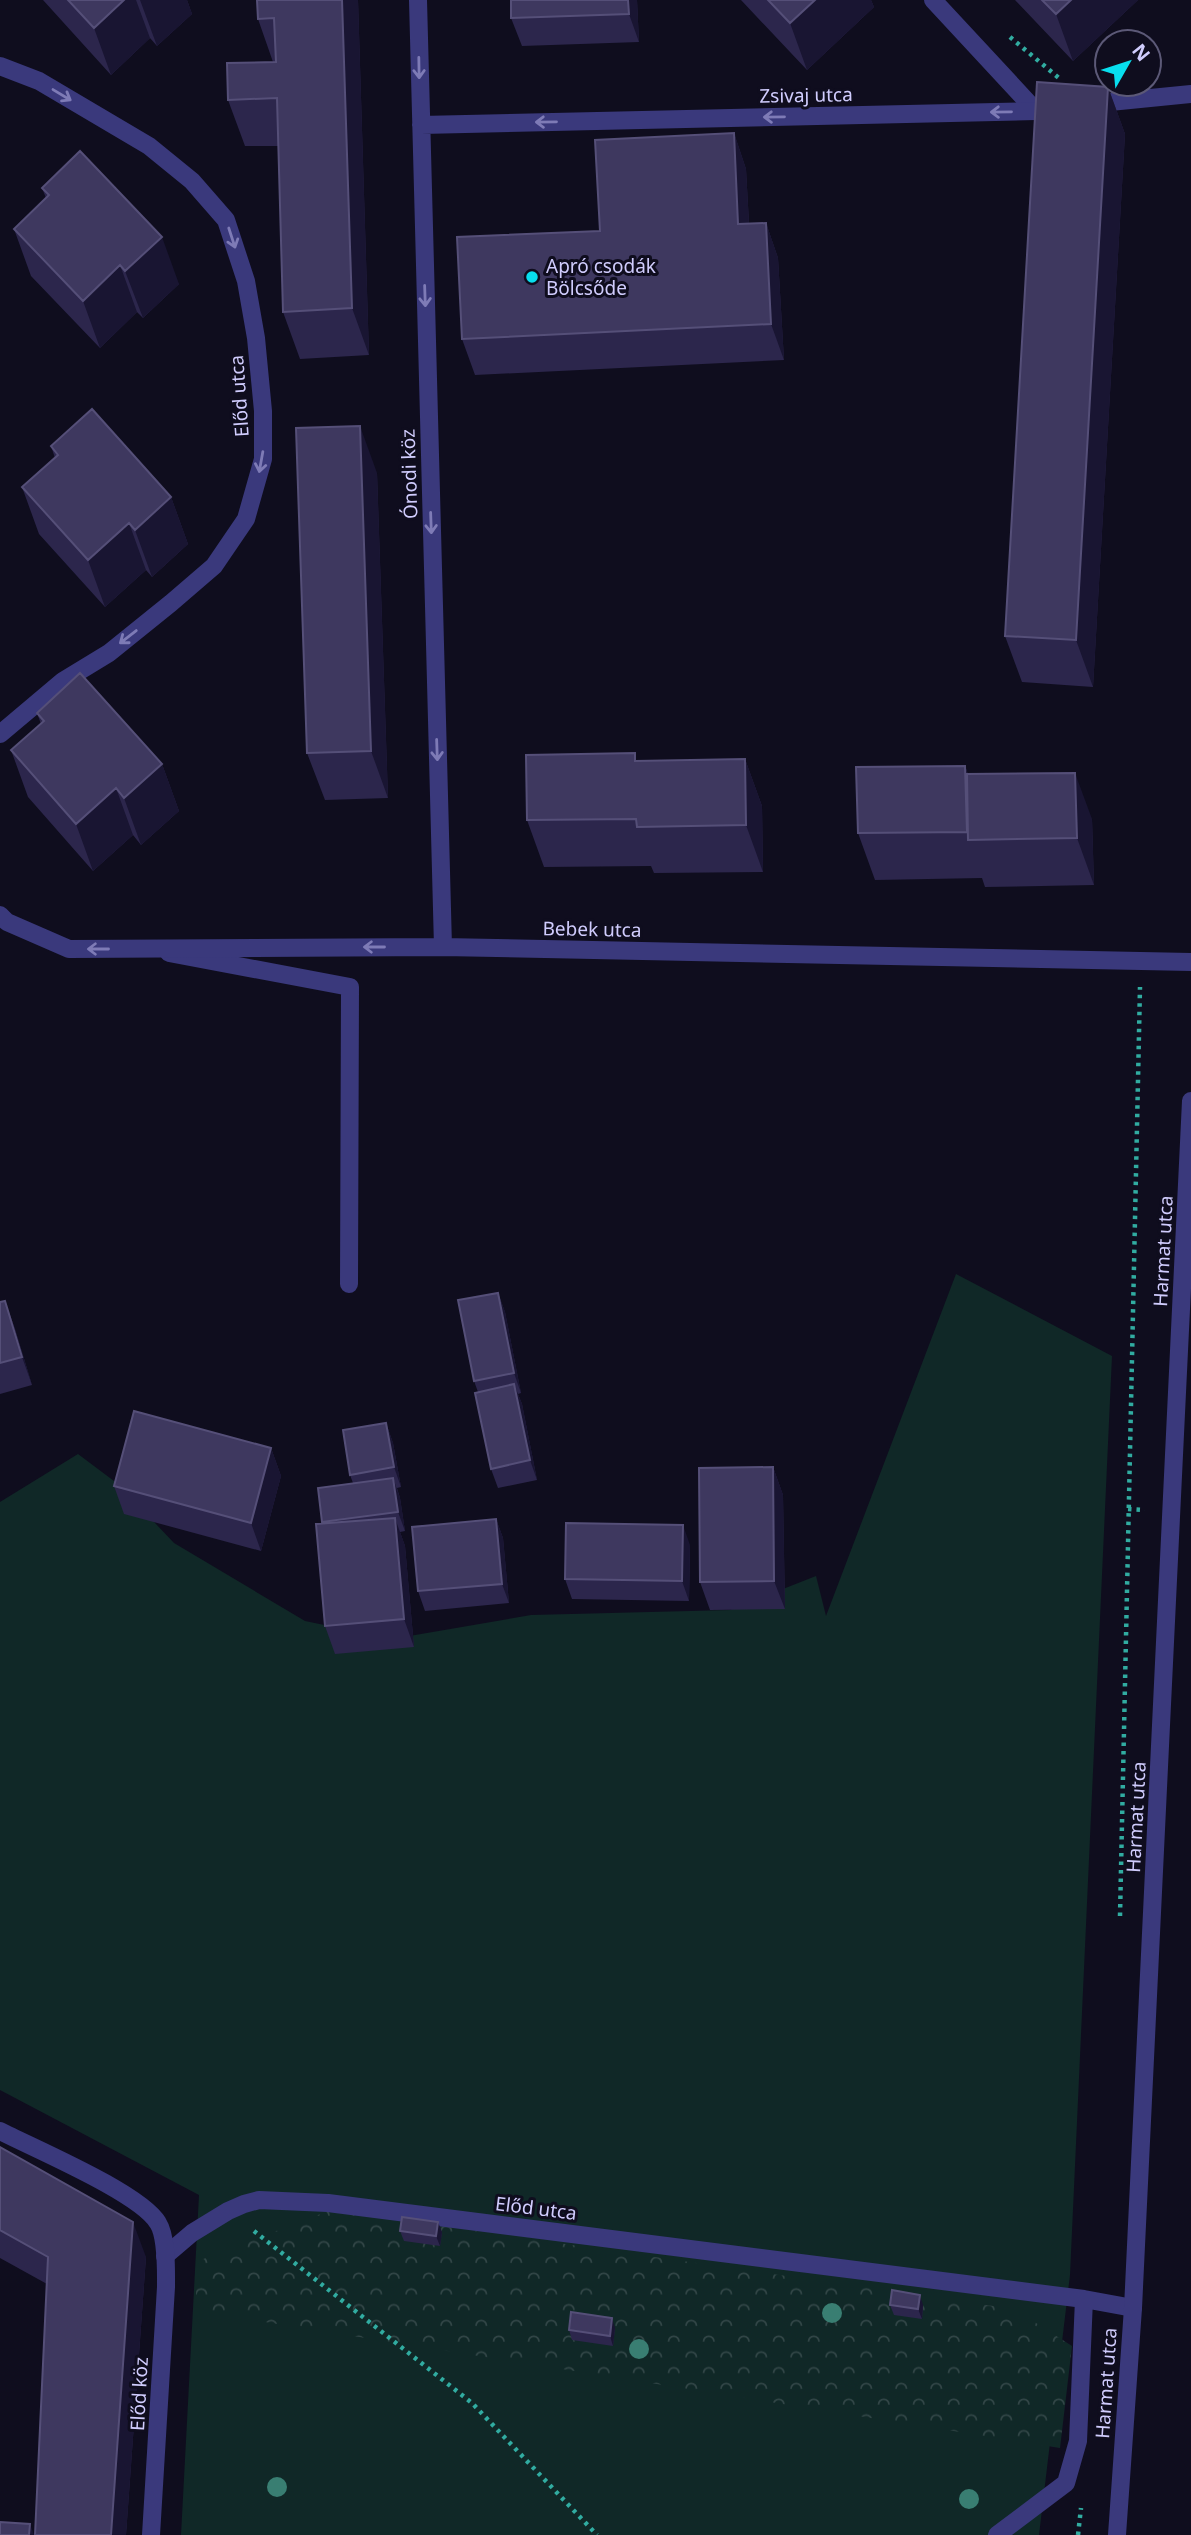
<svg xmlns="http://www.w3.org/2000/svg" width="1191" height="2535" viewBox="0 0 1191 2535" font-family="'Noto Sans',sans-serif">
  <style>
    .grass { fill: #102827 }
    .park { fill: url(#park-crowns) }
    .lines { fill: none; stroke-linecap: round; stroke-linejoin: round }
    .path { stroke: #31aca1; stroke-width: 4.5; stroke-dasharray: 3.5 5; stroke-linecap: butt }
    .service { stroke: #3a397c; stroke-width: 18 }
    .minor { stroke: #3a397c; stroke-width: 18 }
    .tertiary { stroke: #3a397c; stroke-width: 18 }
    .tree { fill: #397e72 }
    .wall { fill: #2c264c }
    .shaded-wall { fill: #191532 }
    .building { fill: #3e385f; stroke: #554f78; stroke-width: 2 }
    .oneway { stroke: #7e7bb6 }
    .poi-dot { fill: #08deee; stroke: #0f0d1e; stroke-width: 2.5 }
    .labels { text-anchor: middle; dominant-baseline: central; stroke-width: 6; stroke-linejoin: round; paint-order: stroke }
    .street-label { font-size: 19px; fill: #d0ccfd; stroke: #0f0d1e }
    .poi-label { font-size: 19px; fill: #d0ccfd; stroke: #0f0d1e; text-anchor: start }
  </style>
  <defs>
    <pattern id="park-crowns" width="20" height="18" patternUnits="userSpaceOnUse" patternTransform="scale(1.75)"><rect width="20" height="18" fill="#102827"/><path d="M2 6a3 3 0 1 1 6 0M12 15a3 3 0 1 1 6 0" fill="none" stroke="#324647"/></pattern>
  </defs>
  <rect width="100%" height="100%" fill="#0f0d1e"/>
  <path class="grass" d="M956,1274l156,82 -42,919 -31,260h-858l18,-340 -199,-105v-588l78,-48 40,30 56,59 131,78 87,18 139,-24 199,-5 86,-34 10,40z"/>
  <path class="park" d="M331,2210l683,99 58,37 -12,102 -865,-137 3,-50z"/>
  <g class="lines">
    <path class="path" d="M1010,37l50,42
      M1128,1509l17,1
      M1120,1916l20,-929
      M254,2231l218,172 125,132
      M1078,2535l3,-27"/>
    <path class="service" d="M933,0l103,111
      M169,953l181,34 -1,297
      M165,2256l27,-23 36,-22 16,-7 15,-4 69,3 756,96 49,9
      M997,2535l69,-52 12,-42 6,-142"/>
    <path class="minor" d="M418,0l25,947
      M0,66l39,15 110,65 43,35 34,39 20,61 10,57 7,73v48l-17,60 -32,47 -43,37 -62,50 -46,28 -63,53
      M1090,104l101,-10
      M421,125l615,-14 23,-3
      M0,915l7,7 62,27 374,-2 748,15
      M0,2131c35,18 140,62 158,92 9,14 8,48 8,64l-15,248"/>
    <path class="tertiary" d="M1117,2535l16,-227 58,-1207"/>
  </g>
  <g class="tree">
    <circle cx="832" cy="2313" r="10"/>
    <circle cx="639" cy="2349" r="10"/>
    <circle cx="277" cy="2487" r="10"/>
    <circle cx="969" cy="2499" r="10"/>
  </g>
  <path class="wall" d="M43,0h144l5,14 -35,32 -7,-8 -39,37z
    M257,0h101l11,355 -69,4 -17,-47 -5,-166h-33l-17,-46 45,-38 -15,-43z
    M511,0h126l2,42 -117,4 -11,-28z
    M741,0h130l3,7 -67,63z
    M1015,0h123l-65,61z
    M1108,87l17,47 -32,553 -71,-5 -17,-46z
    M734,133l12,36 3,54h17l12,35 6,102 -309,15 -13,-36 138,-108z
    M42,188l137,96 -36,34 -6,-6 -37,36 -69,-72 -17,-47 32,-31z
    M51,446l120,51 17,47 -36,33 -6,-7 -41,37 -66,-73 -17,-47 33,-29z
    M377,473l11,325 -63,2 -18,-47z
    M37,713l125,51 17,47 -38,34 -8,-10 -40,36 -65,-74 -17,-47 30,-26z
    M745,759l17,47 1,66 -109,1 -3,-7 -107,1 -17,-47 111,-59z
    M965,766l3,8 124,45 2,66 -109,2 -3,-9 -107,2 -17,-47z
    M498,1293l7,19 16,81 -3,1 4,10 15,76 -39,8 -7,-19 -13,-77 -4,-11z
    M5,1301l10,28 17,56 -32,9v-92z
    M386,1423l7,20 8,44 -4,1 3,10 5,33 -5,1 5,14 9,101 -79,7 -10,-28 -3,-104 31,-39 -3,-8z
    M271,1448l10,28 -20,75 -137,-37 -10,-28z
    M773,1467l10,28 2,114 -75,1 -10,-28z
    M496,1519l7,19 6,65 -84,8 -7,-20z
    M690,1545l-1,56 -117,-2 -7,-20z
    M0,2147l146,110 -20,278h-91l12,-251 -47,-26z
    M400,2231l42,1 -2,14 -36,-5z
    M890,2305h33l-1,14 -28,-4z
    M615,2328l-2,18 -41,-6 -3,-10z"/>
  <path class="shaded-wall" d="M124,0h12l14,38 -39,37 -17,-47z
    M140,0h47l5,14 -35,32z
    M342,0h16l11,355 -17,-47z
    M628,0h9l2,42 -10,-28z
    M815,0h56l3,7 -67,63 -17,-47z
    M1071,0h67l-65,61 -17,-47z
    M1108,87l17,47 -32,553 -17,-47z
    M734,133l12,36 5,91 -13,-36z
    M766,223l12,35 6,102 -13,-36z
    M162,237l17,47 -36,34 -18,-47z
    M120,265l17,47 -37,36 -17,-47z
    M360,426l17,47 11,325 -17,-47z
    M171,497l17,47 -36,33 -17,-47z
    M129,523l17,47 -41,37 -17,-47z
    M745,759l17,47 1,66 -17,-47z
    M162,764l17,47 -38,34 -17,-47z
    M965,766l18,47 -13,27 -3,-8z
    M1075,773l17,46 2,66 -17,-47z
    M116,788l17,47 -40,36 -17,-47z
    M498,1293l7,19 16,81 -7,-20z
    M5,1301l10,28 17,56 -10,-28z
    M514,1384l8,20 15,76 -7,-20z
    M386,1423l7,20 8,44 -7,-20z
    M271,1448l10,28 -20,75 -10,-28z
    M773,1467l10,28 2,114 -11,-28z
    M393,1478l7,20 5,33 -7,-19z
    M395,1518l10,28 9,101 -10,-28z
    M496,1519l7,19 6,65 -7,-19z
    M683,1525l7,20 -1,56 -7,-20z
    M133,2222l13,35 -20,278h-15z
    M438,2222l4,10 -2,14 -4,-10z
    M920,2295l3,10 -1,14 -4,-10z
    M612,2318l3,10 -2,18 -3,-10z
    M30,2524l4,11h-5z"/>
  <path class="building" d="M68,0h56l-30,28z
    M257,0h85l10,308 -69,4 -6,-214 -49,2 -1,-37 49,-1 -2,-44 -16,1z
    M511,0h117l1,14 -118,4z
    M768,0h47l-25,23z
    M1042,0h29l-15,14z
    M1037,82l71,5 -32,553 -71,-4z
    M734,133l4,91 28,-1 5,101 -309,15 -5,-102 143,-6 -5,-91z
    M80,151l82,86 -37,34 -5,-6 -37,36 -69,-72 35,-34 -7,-7z
    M92,409l79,88 -36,33 -6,-7 -41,37 -66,-73 36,-32 -7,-9z
    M360,426l11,325 -64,2 -11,-325z
    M80,673l82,91 -38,34 -8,-10 -40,36 -65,-74 33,-29 -7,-8z
    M635,753v8l110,-2 1,66 -109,2 -1,-8 -109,1 -1,-65z
    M965,766l2,66 -109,1 -2,-66z
    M1075,773l2,65 -109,2 -1,-66z
    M498,1293l16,80 -40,8 -16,-81z
    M5,1301l17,56 -22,6v-61z
    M514,1384l16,76 -39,9 -16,-76z
    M134,1411l137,37 -20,75 -137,-37z
    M386,1423l8,44 -44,8 -7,-45z
    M773,1467l1,114 -74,1 -1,-114z
    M393,1478l5,34 -76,10 -4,-34z
    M395,1518l9,101 -79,7 -9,-102z
    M496,1519l6,65 -84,7 -6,-64z
    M566,1523l117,2 -1,56 -117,-2z
    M0,2147l133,75 -22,313h-76l13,-278 -48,-27z
    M402,2217l36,5 -2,14 -36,-5z
    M892,2290l28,5 -2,14 -28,-4z
    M571,2312l41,6 -2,18 -41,-6z
    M0,2522l30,2 -1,11h-29z"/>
  <defs><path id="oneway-shaft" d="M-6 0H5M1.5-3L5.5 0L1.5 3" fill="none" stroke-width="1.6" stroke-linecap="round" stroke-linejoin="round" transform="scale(1.75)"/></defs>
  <g class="oneway">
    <use href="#oneway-shaft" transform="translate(419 68) rotate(89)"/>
    <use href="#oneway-shaft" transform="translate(62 95) rotate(31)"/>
    <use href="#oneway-shaft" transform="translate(1001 112) rotate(179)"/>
    <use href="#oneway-shaft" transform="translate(774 117) rotate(179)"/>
    <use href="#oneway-shaft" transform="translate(546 122) rotate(179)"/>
    <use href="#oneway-shaft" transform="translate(232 238) rotate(72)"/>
    <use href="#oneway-shaft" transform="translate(425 296) rotate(88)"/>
    <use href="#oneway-shaft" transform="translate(261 462) rotate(100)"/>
    <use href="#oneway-shaft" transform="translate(431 523) rotate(88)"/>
    <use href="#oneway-shaft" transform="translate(128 637) rotate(142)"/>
    <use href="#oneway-shaft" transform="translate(437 750) rotate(88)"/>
    <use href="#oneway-shaft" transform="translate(374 947) rotate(180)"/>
    <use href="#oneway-shaft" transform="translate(98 949) rotate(180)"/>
  </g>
  <circle class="poi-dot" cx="532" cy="277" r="7"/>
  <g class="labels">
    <g class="street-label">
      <text transform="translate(806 95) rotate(-1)">Zsivaj utca</text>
      <text transform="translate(239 396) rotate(-94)">Előd utca</text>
      <text transform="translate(409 474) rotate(-92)">Ónodi köz</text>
      <text transform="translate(592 929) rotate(1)">Bebek utca</text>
      <text transform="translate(1163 1251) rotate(-87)">Harmat utca</text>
      <text transform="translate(1136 1817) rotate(-87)">Harmat utca</text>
      <text transform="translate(536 2208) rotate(7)">Előd utca</text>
      <text transform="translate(1106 2383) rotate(-86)">Harmat utca</text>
      <text transform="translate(139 2394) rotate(-87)">Előd köz</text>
    </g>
    <g class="poi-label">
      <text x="546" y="266">Apró csodák<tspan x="546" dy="22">Bölcsőde</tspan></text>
    </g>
  </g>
  <g transform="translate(1128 63) rotate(51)"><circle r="33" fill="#0f0d1e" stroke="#5c5977" stroke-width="2"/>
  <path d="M0-5L12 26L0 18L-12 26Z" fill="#08deee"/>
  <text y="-10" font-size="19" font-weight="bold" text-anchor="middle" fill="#d0ccfd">N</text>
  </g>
</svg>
